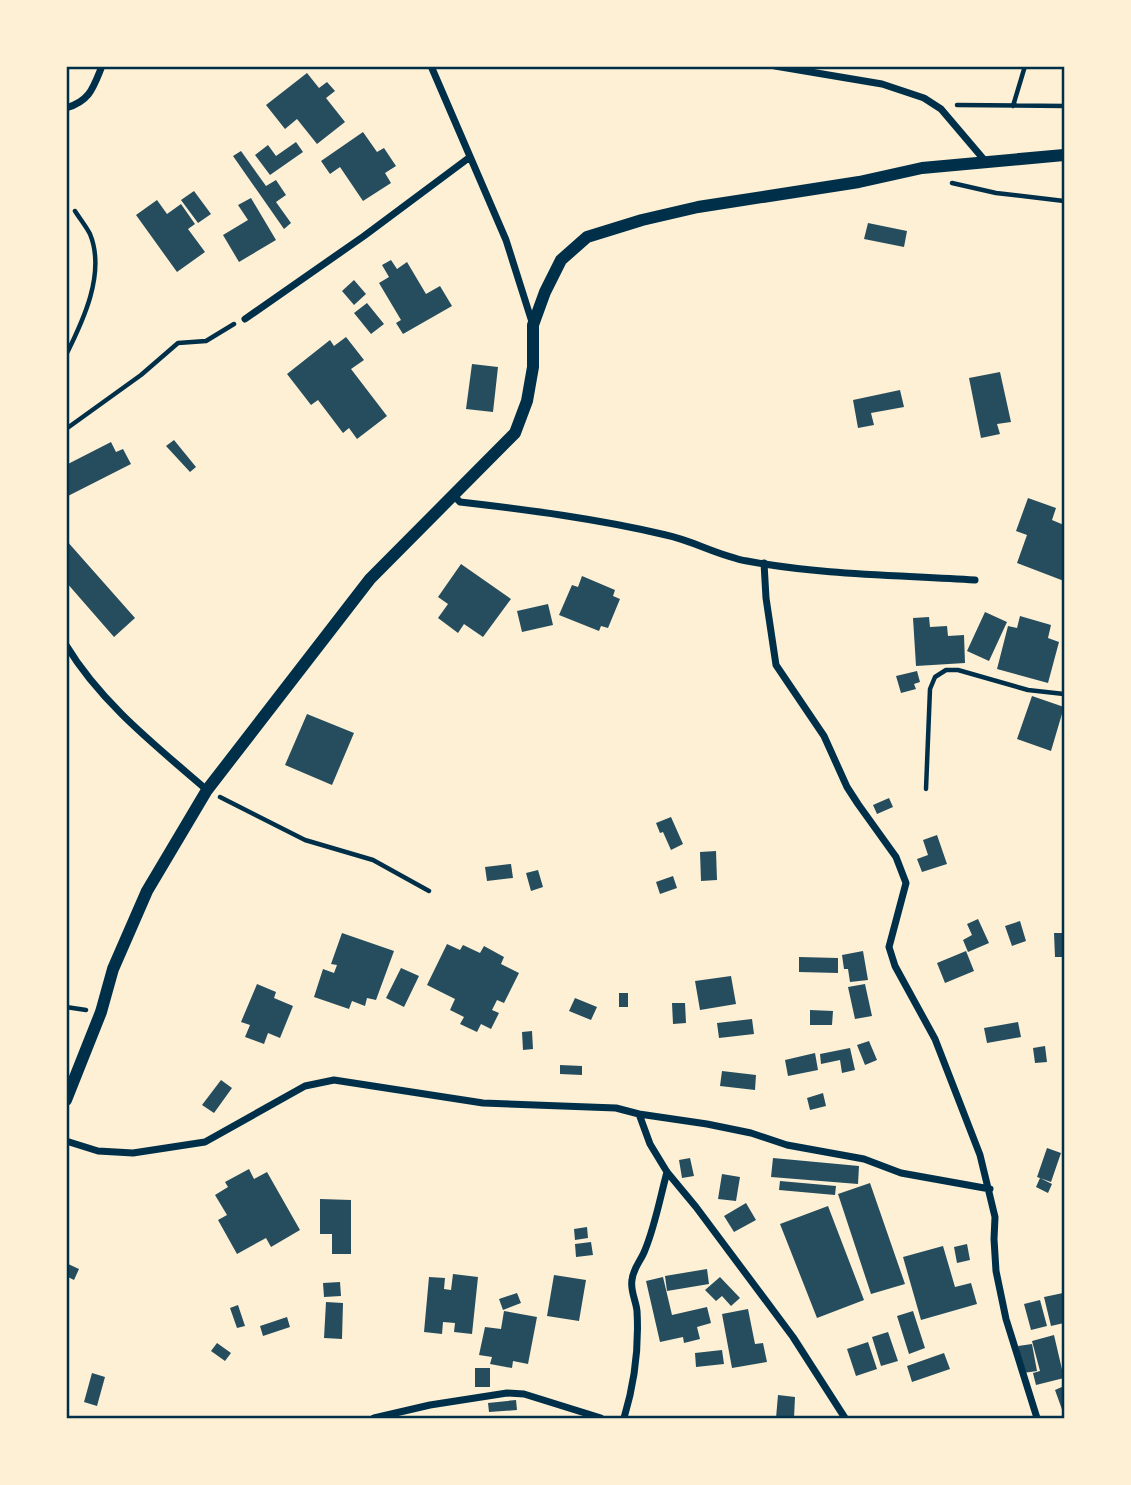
<svg xmlns="http://www.w3.org/2000/svg" width="1131" height="1485" viewBox="0 0 1131 1485" font-family="Signika,sans-serif">
  <style>
    .building { fill: #264d5e }
    .lines { fill: none; stroke-linecap: round; stroke-linejoin: round }
    .path { stroke: #003049; stroke-width: 4.5 }
    .minor { stroke: #003049; stroke-width: 7 }
    .tertiary { stroke: #003049; stroke-width: 12 }
    .neatline { fill: none; stroke: #003049; stroke-width: 2.5 }
  </style>
  <rect width="100%" height="100%" fill="#fdf0d5"/>
  <path class="building" d="M307,73l12,15 8,-6 8,9 -9,7 19,24 -28,22 -20,-25 -12,10 -19,-24z
    M363,132l14,20 7,-4 12,18 -11,7 6,10 -28,18 -23,-34 -10,7 -9,-13z
    M296,142l7,10 -33,23 -15,-20 13,-10 8,11z
    M241,151l25,35 10,-6 10,15 -10,7 15,21 -7,6 -51,-73z
    M194,191l17,23 -13,9 -17,-23z
    M251,198l25,42 -37,22 -16,-27 25,-15 -10,-15z
    M157,200l10,14 14,-10 14,20 -7,5 17,23 -28,20 -41,-57z
    M868,223l39,8 -3,16 -40,-8z
    M391,260l6,9 10,-7 19,32 14,-8 12,20 -49,28 -7,-11 5,-3 -22,-37 10,-6 -7,-12z
    M354,280l12,14 -12,11 -12,-14z
    M367,303l17,21 -13,10 -17,-21z
    M346,337l18,23 -13,9 36,47 -30,23 -8,-11 -6,5 -25,-33 -7,5 -24,-31 43,-34 4,6z
    M472,364l26,3 -5,45 -27,-3z
    M1000,372l11,50 -14,2 3,10 -19,4 -12,-60z
    M900,390l4,17 -33,6 3,12 -16,3 -5,-28z
    M174,440l22,27 -6,5 -24,-26z
    M111,442l5,10 7,-3 8,15 -65,33v-32z
    M1028,498l28,10 -4,12 12,5v56l-47,-18 10,-28 -11,-4z
    M66,540l69,78 -21,19 -48,-55z
    M461,564l50,35 -28,38 -19,-13 -6,9 -20,-15 10,-14 -10,-7z
    M582,576l33,14 -2,6 7,3 -12,29 -7,-2 -2,5 -40,-16 13,-30 6,2z
    M548,604l5,21 -31,7 -5,-21z
    M985,612l22,10 -18,39 -22,-10z
    M1020,616l31,9 -3,13 11,4 -11,41 -51,-14 11,-43 9,2z
    M929,617l1,10 17,-1 1,10 16,-1 1,28 -49,3 -3,-48z
    M917,671l3,11 -6,2 2,5 -15,4 -5,-17z
    M1032,696l32,11 -13,44 -34,-12z
    M307,714l47,19 -22,52 -47,-20z
    M889,798l4,9 -16,7 -4,-9z
    M671,817l12,27 -12,6 -8,-18 -3,1 -4,-10z
    M937,835l10,29 -25,8 -5,-13 11,-4 -5,-15z
    M716,851l1,29 -16,1 -1,-29z
    M511,864l2,14 -26,3 -2,-14z
    M538,870l5,17 -12,4 -5,-18z
    M673,876l4,12 -17,6 -4,-12z
    M978,919l11,24 -21,9 -5,-12 9,-5 -5,-11z
    M1020,921l6,20 -14,5 -7,-20z
    M342,933l52,18 -18,49 -9,-2 -2,8 -13,-5 -3,8 -35,-12 9,-28 11,4 3,-8 -6,-1z
    M1054,933h10v24h-9z
    M447,944l13,6 3,-5 17,8 4,-7 20,11 -3,7 18,9 -15,30 -7,-3 -5,10 7,3 -8,16 -10,-5 -4,8 -17,-8 4,-7 -14,-7 5,-11 -28,-14z
    M863,951l5,29 -18,2 -2,-13h-4l-2,-14z
    M966,951l8,20 -29,12 -8,-20z
    M799,957l39,1v15l-39,-1z
    M401,968l18,8 -15,31 -18,-9z
    M731,976l5,28 -36,6 -5,-29z
    M257,984l19,8 -2,6 19,8 -13,32 -12,-5 -4,11 -19,-7 5,-12 -9,-3z
    M865,984l7,32 -17,3 -7,-32z
    M619,993h9v14h-9z
    M575,998l22,9 -6,13 -22,-9z
    M672,1003h13l1,20 -13,1z
    M810,1010l23,1 -1,14h-22z
    M752,1019l2,15 -35,4 -2,-15z
    M1018,1022l3,15 -34,6 -3,-15z
    M532,1031l1,18 -10,1 -1,-18z
    M869,1041l8,19 -12,5 -8,-20z
    M1045,1046l2,16 -12,1 -2,-15z
    M850,1048l5,22 -13,3 -2,-13 -19,4 -1,-10z
    M815,1053l3,17 -30,6 -3,-16z
    M560,1065l22,1v9l-22,-1z
    M722,1071l34,4 -1,15 -35,-4z
    M221,1080l11,8 -18,25 -12,-8z
    M823,1093l3,13 -16,4 -3,-12z
    M1047,1148l14,5 -10,29 -14,-5z
    M690,1158l4,18 -12,2 -3,-18z
    M773,1158l86,8 -1,18 -87,-7z
    M249,1169l5,10 13,-7 33,58 -29,17 -5,-9 -29,16 -19,-34 9,-5 -12,-20 13,-8 -3,-5z
    M722,1174l18,3 -4,24 -18,-2z
    M1040,1178l12,6 -4,9 -12,-6z
    M780,1181l56,5 -1,9 -56,-5z
    M870,1183l35,101 -34,10 -33,-100z
    M320,1199l31,1v54h-19v-20h-12z
    M746,1203l10,17 -22,12 -10,-16z
    M828,1206l36,94 -47,18 -37,-94z
    M587,1227l1,11 -13,2 -1,-11z
    M591,1242l2,13 -17,2 -1,-13z
    M967,1244l3,16 -13,3 -3,-16z
    M943,1246l12,41 16,-4 6,21 -56,16 -18,-63z
    M66,1263l13,6 -5,11 -8,-4z
    M707,1269l2,15 -42,7 -2,-15z
    M453,1274l25,3 -6,57 -18,-2 1,-9 -12,-1 -1,12 -18,-2 5,-55 16,1 -1,11 7,1z
    M554,1275l32,5 -7,41 -32,-5z
    M663,1277l9,38 35,-8 4,16 -14,4 3,12 -16,4 -1,-6 -23,5 -14,-61z
    M720,1277l20,21 -9,8 -9,-10 -6,5 -11,-11z
    M340,1282l1,14 -17,1 -1,-14z
    M517,1293l4,10 -18,7 -4,-11z
    M1063,1293l1,30 -13,3 -7,-29z
    M1040,1300l7,26 -16,4 -7,-26z
    M326,1302l17,1 -1,36 -18,-1z
    M238,1305l7,21 -8,2 -7,-20z
    M748,1309l7,35 8,-1 4,19 -35,6 -10,-54z
    M504,1311l33,6 -9,47 -15,-3 -1,7 -22,-4 2,-7 -13,-2 6,-28 16,2z
    M913,1311l12,37 -16,6 -12,-38z
    M287,1317l3,10 -27,9 -3,-10z
    M888,1332l10,29 -17,5 -9,-29z
    M1054,1335l10,43 -28,7 -3,-12 7,-2 -8,-30z
    M868,1342l9,27 -21,7 -9,-27z
    M217,1343l14,10 -6,8 -14,-10z
    M1032,1344l5,27 -14,2 -5,-27z
    M722,1350l2,14 -28,3 -1,-14z
    M944,1353l6,16 -38,13 -5,-16z
    M475,1368h15v19h-15z
    M92,1373l13,4 -8,29 -13,-4z
    M1064,1386v29l-9,-25z
    M778,1395l17,2 -1,21h-18z
    M516,1400l1,10 -28,2 -1,-9z"/>
  <g class="lines">
    <path class="path" d="M957,105l107,1
      M1013,106l12,-40
      M952,183l44,10 68,8
      M66,355c17,-34 40,-82 24,-121 -4,-8 -10,-15 -15,-23
      M66,429l75,-54 37,-32 28,-2 28,-17
      M926,789l4,-100 5,-12 11,-7h12l70,20 36,4
      M220,797l85,43 68,20 56,31
      M66,1007l20,3"/>
    <path class="minor" d="M431,66l75,174 26,82
      M775,66l107,18 42,14 17,11 45,53
      M66,108c24,-7 27,-20 36,-42
      M245,319l119,-83 106,-79
      M453,495l7,7c69,8 139,17 206,33 28,6 53,21 81,26 74,14 153,14 228,19
      M764,563l2,35 10,67 48,71 23,51 11,17 38,53 10,26 -17,64 6,19 40,73 45,116 15,62 -1,22 2,32 10,48 31,99
      M66,645c35,58 90,101 141,145
      M639,1114l11,30 17,28 29,35 97,130 52,81
      M66,1141l32,10 35,2 72,-11 100,-56 29,-6 149,23 133,5 23,6 68,10 44,9 36,12 77,14 37,14 89,16
      M374,1418l56,-13 77,-12 17,1 77,24
      M624,1418c10,-33 15,-72 13,-107 -1,-10 -7,-21 -5,-31 1,-12 9,-19 13,-30 10,-24 15,-52 22,-78"/>
    <path class="tertiary" d="M66,1100l35,-88 12,-43 34,-78 60,-101 163,-211 145,-146 12,-32 6,-34v-42l12,-33 16,-32 26,-23 55,-17 56,-13 161,-25 63,-14 142,-13"/>
  </g>
  <rect width="1131" height="1485" fill="none" stroke="#fdf0d5" stroke-width="136"/>
  <rect x="68" y="68" width="995" height="1349" class="neatline"/>
</svg>
